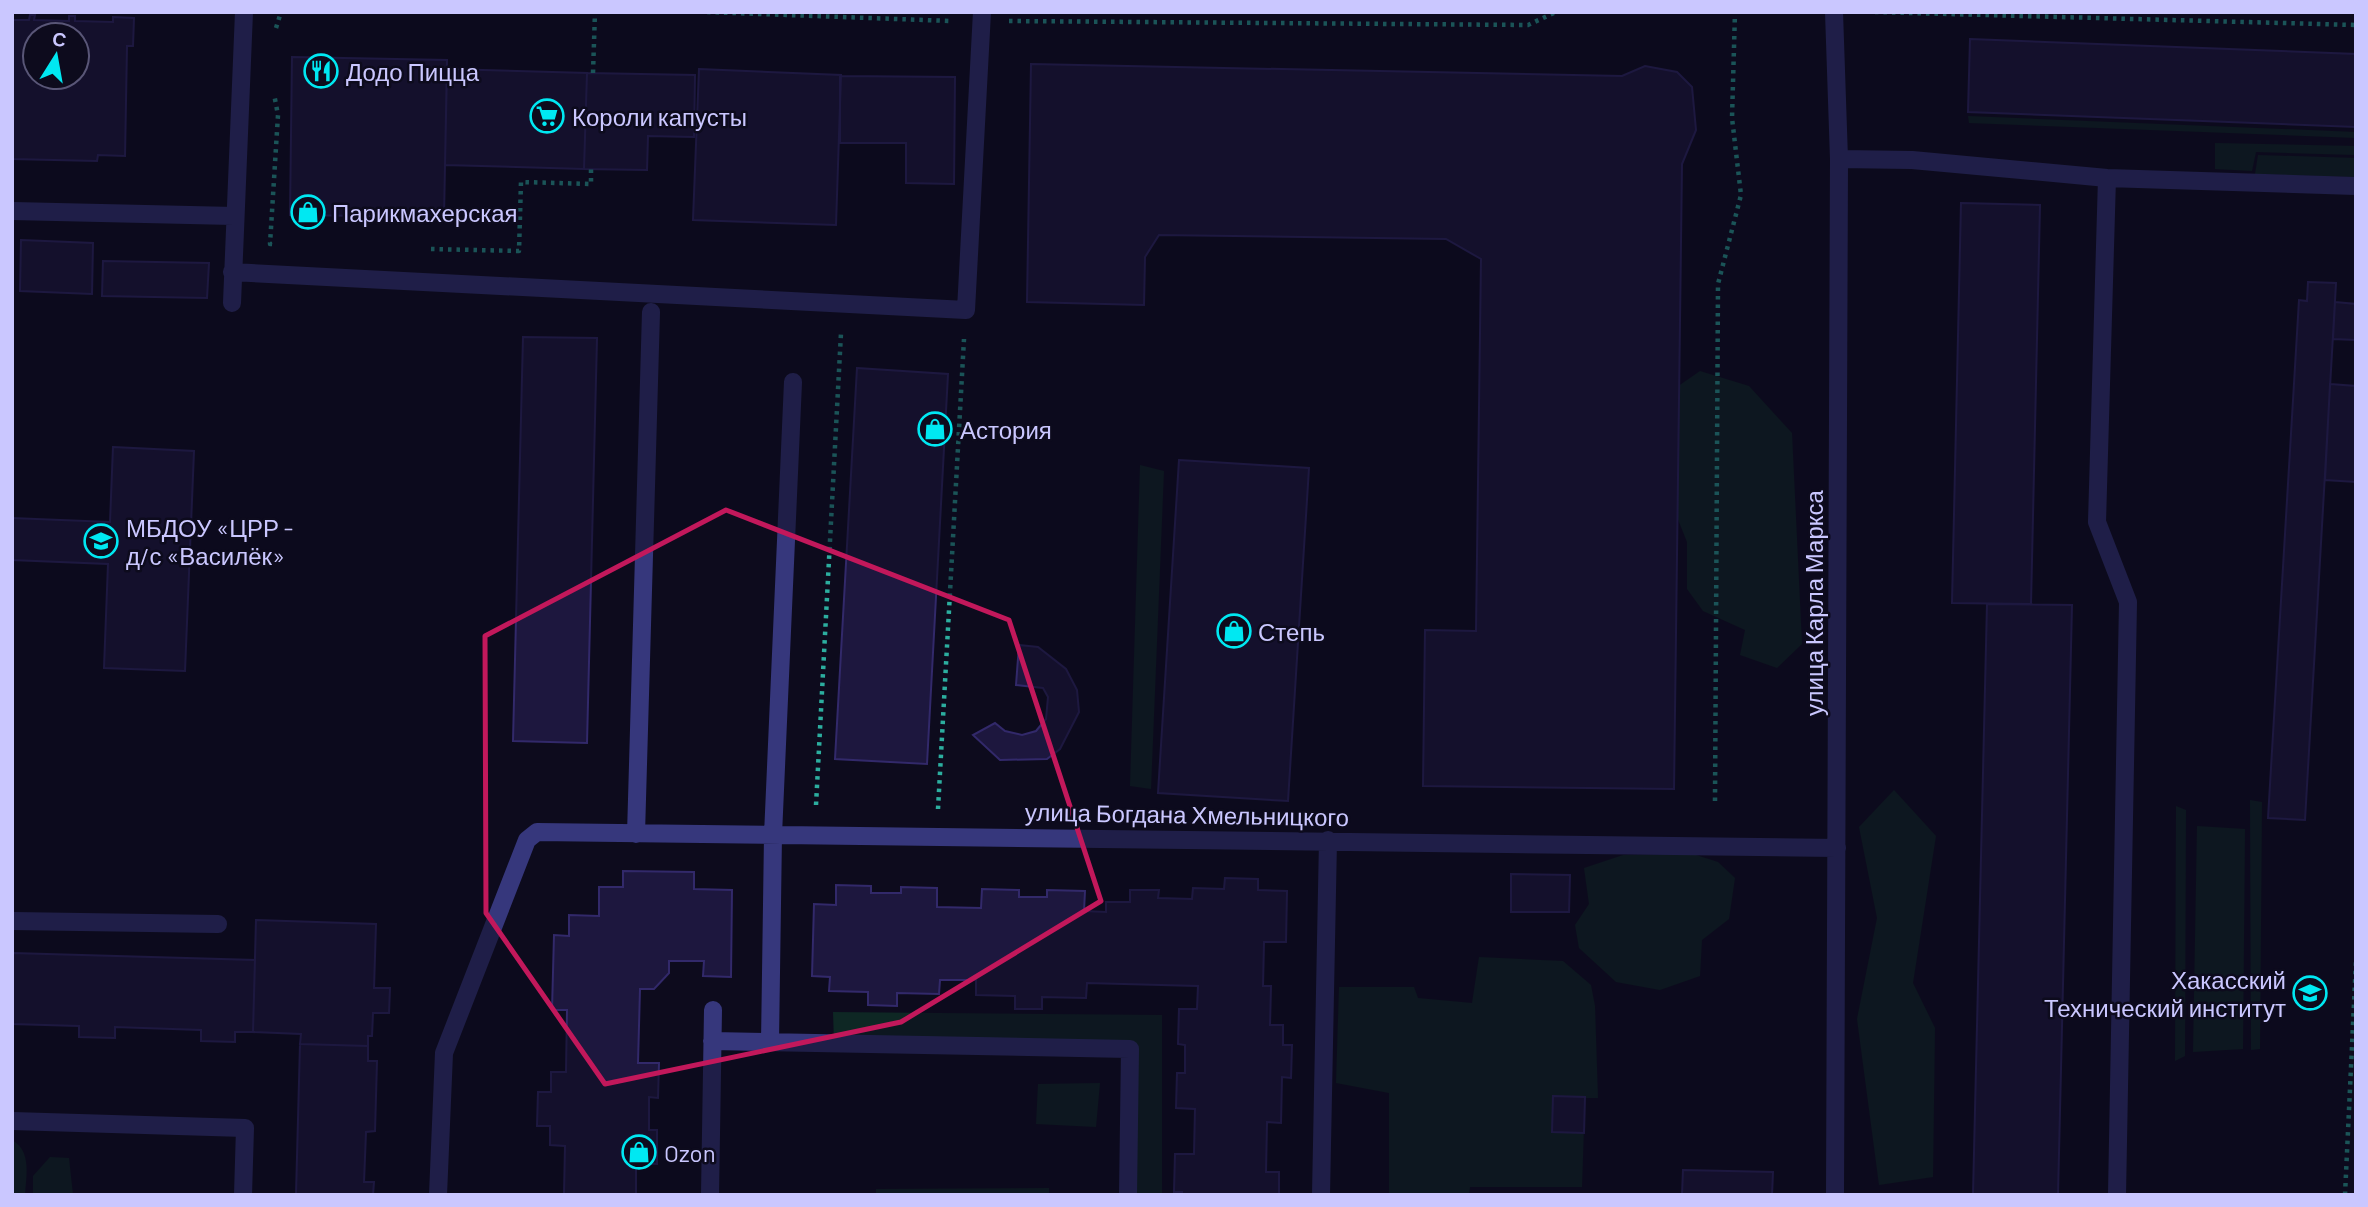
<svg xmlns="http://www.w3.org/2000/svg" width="2368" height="1207" viewBox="0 0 2368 1207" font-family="Barlow,sans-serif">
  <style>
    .green { fill: #0e2724 }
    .building { fill: #1d173e; stroke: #32296a; stroke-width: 2; fill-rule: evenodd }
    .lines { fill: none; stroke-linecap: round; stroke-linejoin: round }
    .path { stroke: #2cae9f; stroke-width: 4.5; stroke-dasharray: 3.5 5; stroke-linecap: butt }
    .minor { stroke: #36377c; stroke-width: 18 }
    .marked { fill: none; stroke: #c2185b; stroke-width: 5; stroke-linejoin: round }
    .labels { text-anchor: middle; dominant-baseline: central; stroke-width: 5; stroke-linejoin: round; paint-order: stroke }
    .poi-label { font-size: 24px; fill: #cac7ff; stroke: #0d0b1d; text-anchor: start }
    .street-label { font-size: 24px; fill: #cac7ff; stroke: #0d0b1d }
  </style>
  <rect width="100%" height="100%" fill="#0d0b1d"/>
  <path class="green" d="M1968,116l388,16v6l-387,-15z
    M2215,143l141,3v9l-100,-3 -4,19 -37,-2z
    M2258,155l98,3v19l-101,-3z
    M1700,371l49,15 43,47 10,211 -25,24 -37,-13 5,-25 -42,-19 -16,-22v-47l-16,-40 3,-113z
    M1140,465l24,6 -13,318 -21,-3z
    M1894,790l42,46 -23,147 22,45 -2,149 -54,8 -22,-166 20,-101 -18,-91z
    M2250,800l12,2 -2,247 -9,1z
    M2176,806l10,4 -1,246 -10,5z
    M2197,826l48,3 -2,220 -50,3z
    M1693,854l25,8 17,16 -6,41 -27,21 -2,36 -40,14 -44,-8 -37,-34 -4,-23 14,-21 -5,-36 39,-13z
    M1479,957l84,4 28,24 4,21 3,92h-13l-3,89h-112l-1,8h-80v-102l-53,-10 3,-96h75l4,11 54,5z
    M833,1012l329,3v180h-34l2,-146 -296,-5z
    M1100,1083l-4,44 -60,-3 2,-40z
    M12,1140c20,11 14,36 13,55h-13z
    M50,1157l19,1 4,37h-40v-19z
    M1049,1188v7h-173v-6z"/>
  <path class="building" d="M30,15h5l-1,5 35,1v-5h6v5l38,1v-5l21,1 -1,28h-6l-2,110 -27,-1 -1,6 -85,-2v-139h17zM35,35h42v42h-42z
    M1970,39l386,15v73l-388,-15z
    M292,57l155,3 -3,157 -154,-2z
    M1031,64l591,12 23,-10 32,6 15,15 4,43 -14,34 -8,625 -251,-3 2,-156 51,1 5,-372 -35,-20 -287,-4 -14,22 -1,48 -117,-3z
    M447,69l140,4 -3,96 -139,-4z
    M699,69l142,6 -5,150 -143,-5z
    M587,73l108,2 -1,62 -46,-1 -1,34 -63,-1z
    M840,76l115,1 -1,107 -48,-1v-40h-66z
    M1961,203l79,2 -9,399 -79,-1z
    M21,240l72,3 -1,51 -72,-3z
    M103,261l106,2 -2,35 -105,-2z
    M2308,282l28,1 -31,537 -37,-2 31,-518 8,1z
    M2335,302l21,2v36l-23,-1z
    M523,337l74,1 -10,405 -74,-2z
    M857,368l91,6 -21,390 -92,-5z
    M2330,384l26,2v96l-31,-2z
    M113,447l81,4 -9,220 -81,-3 4,-104 -96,-4v-42l98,4z
    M1179,460l130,8 -21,333 -130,-8z
    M1987,604l85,1 -14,590h-85z
    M1019,645l19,2 28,22 11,21 2,22 -19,37 -13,10 -47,1 -27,-25 22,-12 10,8 17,4 14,-4 10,-12 2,-22 -5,-9 -27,-3z
    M623,871l71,1v17l38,1 -1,87 -28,-1 1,-15h-35v12l-15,16h-14l-2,74h21l-1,35 -9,-1v33h8v34l-21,-1v32h-72l1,-49 -15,-1v-19h-13l1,-34h13v-20h15l1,-62h-15l2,-75 15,1v-21l30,1v-29h24z
    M1511,874l59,1 -1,37h-58z
    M1225,878l33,1v11l29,1 -1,51h-22l-1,44h8l-1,39h13v20h9l-1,33 -9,-1 -1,46 -14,-1 -1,50h13v22l9,1h-106v-3h-8l1,-38h19l1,-45 -19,-1 1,-35h8v-28l-7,-1 1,-35h18l1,-23 -111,-3 -1,15 -44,-1v12h-27v-13l-39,-1v-15h-36l-1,14 -42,-1v13l-29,-1v-13l-39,-1 1,-14 -18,-1 2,-72 22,1v-20l35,1v7h30v-6l36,1v19l44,1 1,-19 37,1v7h28v-7l38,1 -1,20 22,1v-10h24v-12h29l-1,8 34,1 1,-11 31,1z
    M256,920l120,4 -2,64h16l-1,25h-16l-1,23h-4v10l-68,-2 1,-10 -48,-2z
    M12,953l243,7 -2,72h-18v10l-34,-1v-11l-86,-3v11l-36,-1v-11l-67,-2z
    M300,1044l68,2v15h9l-2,70 -9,1 -2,50h10l-1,13h-77z
    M1553,1096l32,1 -1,36 -32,-1z
    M1683,1170l90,2 -1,23h-90z"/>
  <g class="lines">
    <path class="path" d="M707,12l244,9
      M1875,12l481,13
      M1009,21l519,4 28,-13
      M276,28l5,-16
      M593,73l2,-61
      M272,244h-2l8,-129 -4,-21
      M431,249l88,2 2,-69 70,2v-15
      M1715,801l3,-517 23,-89 -9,-77 3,-106
      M816,805l25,-472
      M938,809l26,-470
      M2345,1195l11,-234"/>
    <path class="minor" d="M1834,12l5,147 -4,1036
      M1839,159l73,1 195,18 249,8
      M2107,178l-10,344 31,80 -11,593
      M12,211l222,5
      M232,272l734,38 16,-298
      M232,303l12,-291
      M636,834l15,-522
      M12,921l206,3
      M712,1041l418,8 -2,146
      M770,1042l3,-207 20,-453
      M12,1121l233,7 -2,67
      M438,1195l6,-142 83,-213 10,-8 1300,16
      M710,1195l3,-185
      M1321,1195l7,-355"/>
  </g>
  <path d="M0 0H2368V1207H0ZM726,510l283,110 92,281 -200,121 -296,62 -119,-171 -1,-277z" fill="#0d0b1d" fill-opacity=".55" fill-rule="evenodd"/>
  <path class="marked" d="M726,510l283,110 92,281 -200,121 -296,62 -119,-171 -1,-277z"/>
  <defs>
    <symbol id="restaurant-ring" viewBox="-11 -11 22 22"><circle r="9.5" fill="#0d0b1d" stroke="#00e8f2" stroke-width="1.5"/><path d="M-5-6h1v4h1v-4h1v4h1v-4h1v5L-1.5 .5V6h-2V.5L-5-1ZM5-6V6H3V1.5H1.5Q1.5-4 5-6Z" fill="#00e8f2"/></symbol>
    <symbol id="supermarket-ring" viewBox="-11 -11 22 22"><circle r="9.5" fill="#0d0b1d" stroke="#00e8f2" stroke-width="1.5"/><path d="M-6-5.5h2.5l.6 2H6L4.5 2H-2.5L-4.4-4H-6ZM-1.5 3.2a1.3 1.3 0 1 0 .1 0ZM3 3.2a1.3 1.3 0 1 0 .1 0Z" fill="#00e8f2"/></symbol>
    <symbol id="shop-ring" viewBox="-11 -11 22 22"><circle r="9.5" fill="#0d0b1d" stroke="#00e8f2" stroke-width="1.5"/><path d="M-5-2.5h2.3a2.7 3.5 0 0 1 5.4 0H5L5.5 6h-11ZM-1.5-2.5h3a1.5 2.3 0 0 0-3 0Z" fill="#00e8f2"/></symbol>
    <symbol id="school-ring" viewBox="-11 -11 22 22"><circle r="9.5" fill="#0d0b1d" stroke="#00e8f2" stroke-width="1.5"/><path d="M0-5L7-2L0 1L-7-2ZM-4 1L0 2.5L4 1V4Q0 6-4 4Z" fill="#00e8f2"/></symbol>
    <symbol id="university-ring" viewBox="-11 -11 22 22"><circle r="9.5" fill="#0d0b1d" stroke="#00e8f2" stroke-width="1.5"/><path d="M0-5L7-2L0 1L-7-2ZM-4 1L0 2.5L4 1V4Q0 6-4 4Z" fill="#00e8f2"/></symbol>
  </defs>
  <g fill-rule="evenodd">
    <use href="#restaurant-ring" x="302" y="52" width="38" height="38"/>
    <use href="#supermarket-ring" x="528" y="97" width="38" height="38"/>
    <use href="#shop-ring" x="289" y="193" width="38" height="38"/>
    <use href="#shop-ring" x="916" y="410" width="38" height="38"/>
    <use href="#school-ring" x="82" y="522" width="38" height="38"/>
    <use href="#shop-ring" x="1215" y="612" width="38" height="38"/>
    <use href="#university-ring" x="2291" y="974" width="38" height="38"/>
    <use href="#shop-ring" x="620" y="1133" width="38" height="38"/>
  </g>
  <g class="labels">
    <g class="poi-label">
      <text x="346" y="71">Додо Пицца</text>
      <text x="572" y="116">Короли капусты</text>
      <text x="332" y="212">Парикмахерская</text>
      <text x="960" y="429">Астория</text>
      <text x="126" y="527">МБДОУ «ЦРР -<tspan x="126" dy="28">д/с «Василёк»</tspan></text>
      <text x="1258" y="631">Степь</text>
      <text x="2286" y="979" text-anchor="end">Хакасский<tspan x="2286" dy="28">Технический институт</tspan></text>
      <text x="664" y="1152">Ozon</text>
    </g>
    <g class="street-label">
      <text transform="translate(1813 603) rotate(-90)">улица Карла Маркса</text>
      <text transform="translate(1187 814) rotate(1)">улица Богдана Хмельницкого</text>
    </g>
  </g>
  <rect width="2368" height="1207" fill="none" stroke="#cac7ff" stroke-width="28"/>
  <g transform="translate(56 56) rotate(11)"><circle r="33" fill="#0d0b1d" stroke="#595677" stroke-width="2"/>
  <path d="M0-5L12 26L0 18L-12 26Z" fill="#00e8f2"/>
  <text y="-10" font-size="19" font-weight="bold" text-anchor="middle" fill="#cac7ff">С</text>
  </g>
</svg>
